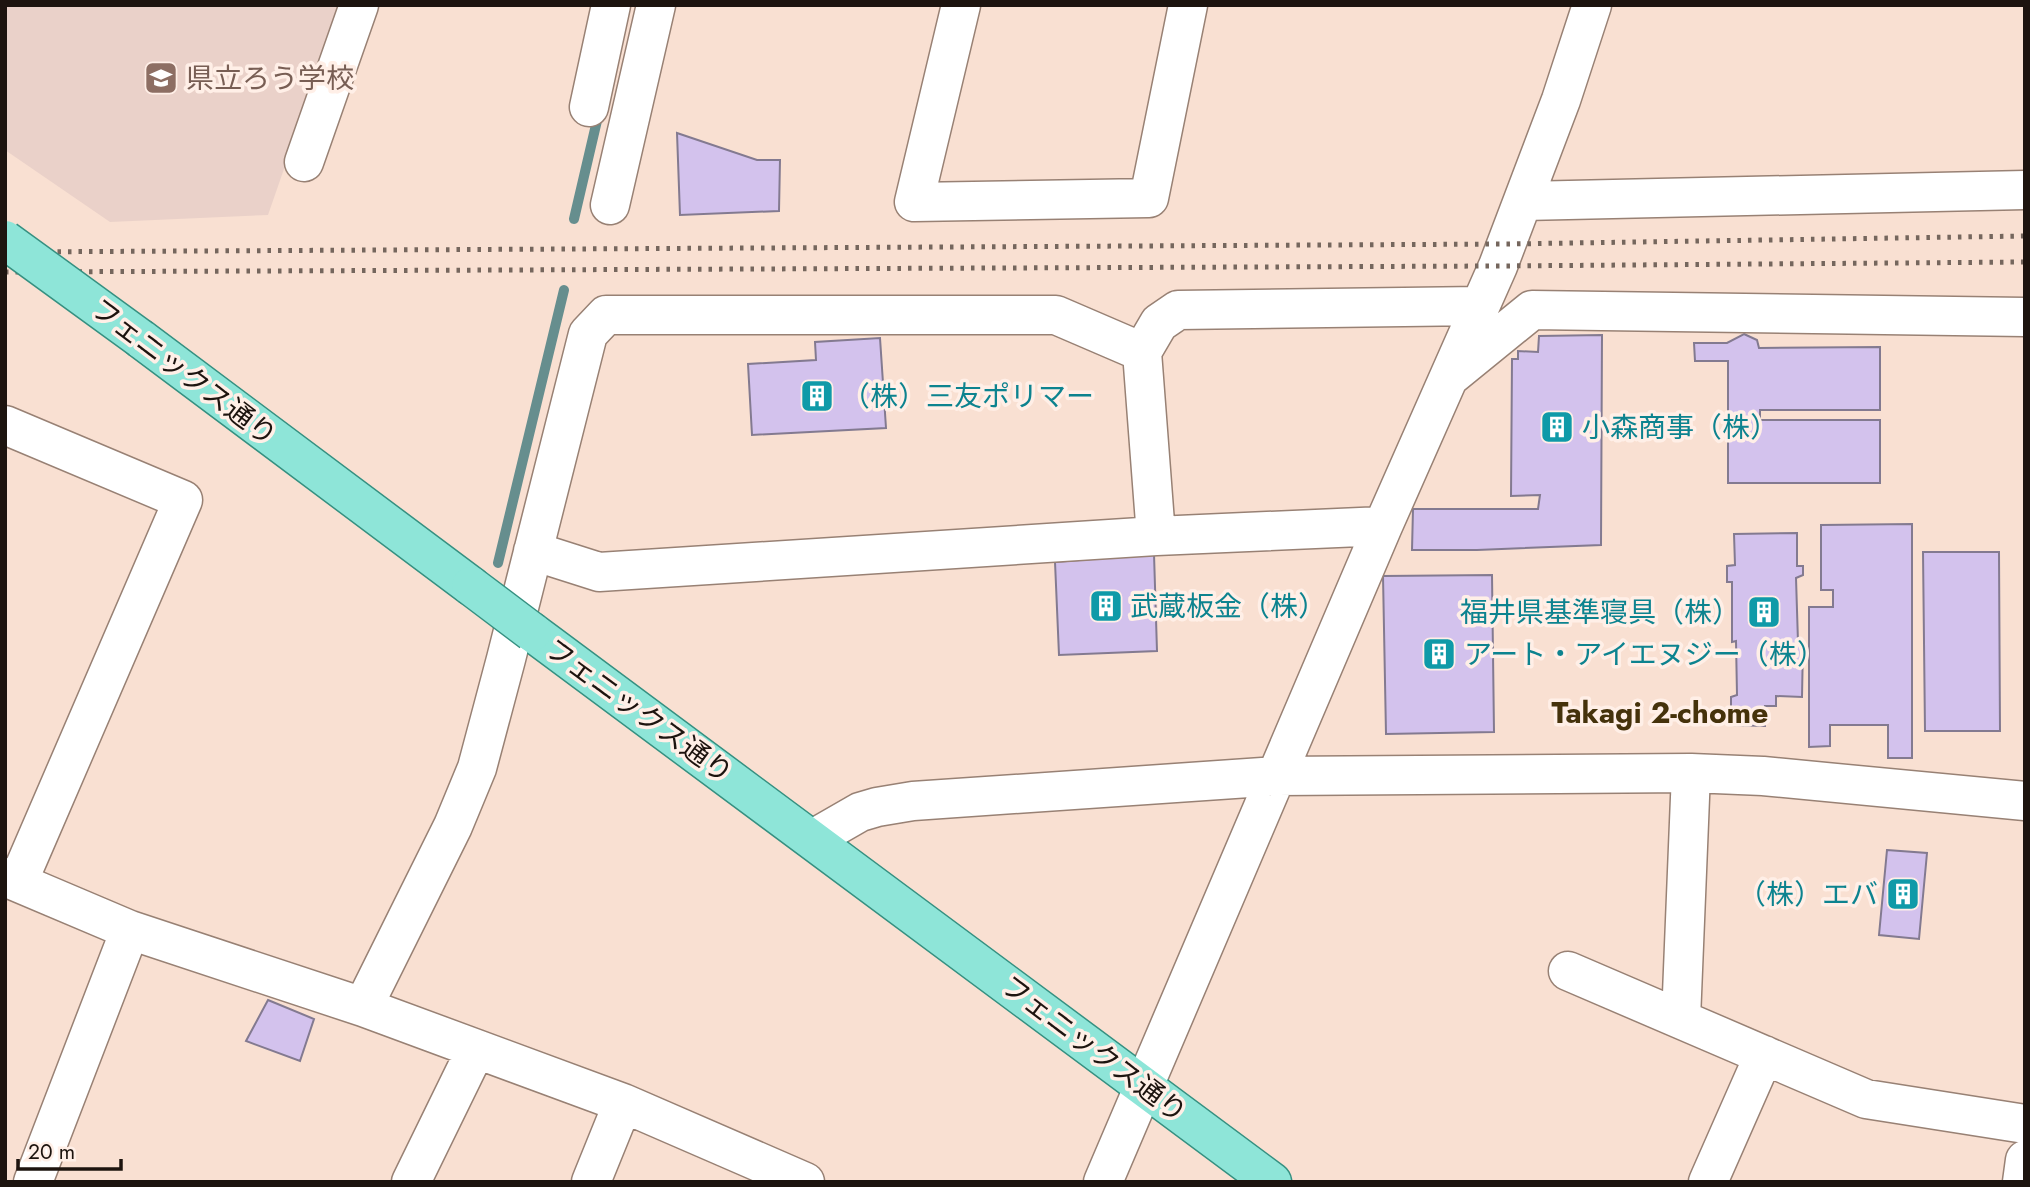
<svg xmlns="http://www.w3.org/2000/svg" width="2030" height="1187" viewBox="0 0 2030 1187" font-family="Jost,'Noto Sans JP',sans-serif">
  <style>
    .education { fill: #ead1c9 }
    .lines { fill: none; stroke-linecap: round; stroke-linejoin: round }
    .stream { stroke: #668e8e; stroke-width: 10 }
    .building { fill: #d3c2ed; stroke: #837a90; stroke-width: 2 }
    .minor-casing { stroke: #988174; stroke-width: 41 }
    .major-casing { stroke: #369081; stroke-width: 41 }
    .minor { stroke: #fff; stroke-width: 38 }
    .major { stroke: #8ee5d8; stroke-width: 38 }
    .rail { stroke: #75665d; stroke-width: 5; stroke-dasharray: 3.5 7; stroke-linecap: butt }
    .major-bridge-casing { stroke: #369081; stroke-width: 41; stroke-linecap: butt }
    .major-bridge { stroke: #8ee5d8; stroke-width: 38 }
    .labels { text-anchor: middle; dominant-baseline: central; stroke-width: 7; stroke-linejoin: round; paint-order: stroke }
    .education-label { font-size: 28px; fill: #785e54; stroke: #ffefe7; text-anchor: start }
    .street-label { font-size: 28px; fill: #1d140f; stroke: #ffefe7 }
    .culture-label { font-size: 28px; fill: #0d838f; stroke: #ffefe7; text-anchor: start }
    .neighbourhood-label { font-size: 30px; font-weight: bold; fill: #45320b; stroke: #ffefe7 }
  </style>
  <rect width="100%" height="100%" fill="#f9e0d2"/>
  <path class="education" d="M5,5h336l-73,210 -158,7 -105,-72z"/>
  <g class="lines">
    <path class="stream" d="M574,219l25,-107
      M498,563l66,-273"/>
  </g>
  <path class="building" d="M677,133l80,27h23l-1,51 -99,4z
    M1744,334l13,6 2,8 121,-1v63h-120v10h120v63h-152v-122h-33l-1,-18h33z
    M1602,335l-1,210 -124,5h-65l1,-41h125l2,-14 -29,1 1,-137h6v-8l20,1 1,-16z
    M880,338l6,90 -134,7 -4,-71 68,-4 -1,-18z
    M1912,524v234h-24v-33h-58v21l-21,1v-140h24v-17h-12v-65z
    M1797,533v33h6v9l-7,3 2,64 5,2 -1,53 -26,-1v10h-11v20l-34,-1v-28l6,-2 -1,-54 -4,1v-60h-5v-16l8,-1 -1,-31z
    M1923,552h76l1,179h-75z
    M1154,554l3,97 -98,4 -4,-93z
    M1492,575l2,157 -108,2 -3,-158z
    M1887,850l40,3 -8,86 -40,-4z
    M268,1000l46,19 -14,42 -54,-20z"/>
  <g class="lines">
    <defs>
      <path id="minor" d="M961,5l-47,197 235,-4 39,-193
        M589,107l22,-102
        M304,162l55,-157
        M1523,201l502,-11
        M610,205l46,-200
        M1142,352l17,-29 19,-13 302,-4
        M1452,375l80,-65 493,7
        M5,425l178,75 -165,382
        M533,551l66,21 557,-36 227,-10
        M813,839l47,-27 17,-5 36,-6 364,-25 414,-3 72,3 262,25
        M5,877l125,53 233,77 260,96 182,79
        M1568,971l298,128 159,25
        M363,1007l90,-181 24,-58 29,-109 82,-325 18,-19h450l86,37 14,184
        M1681,1019l10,-246
        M33,1182l97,-252
        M411,1182l65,-133
        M591,1182l32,-79
        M1103,1182l280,-656 115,-260 63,-166 31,-95
        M1708,1182l56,-127
        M2022,1182l3,-22"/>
      <path id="major" d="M141,339l330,247
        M532,632l740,550"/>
    </defs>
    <use href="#minor" class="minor-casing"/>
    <use href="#major" class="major-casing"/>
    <use href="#minor" class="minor"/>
    <use href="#major" class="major"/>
    <path class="rail" d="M5,252l1502,-8 518,-8
      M5,272l1493,-6 527,-4"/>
    <defs>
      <path id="major-bridge" d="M5,240l136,99
        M471,586l61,46"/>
    </defs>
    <use href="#major-bridge" class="major-bridge-casing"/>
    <use href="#major-bridge" class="major-bridge"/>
  </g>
  <defs>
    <symbol id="school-square" viewBox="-11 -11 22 22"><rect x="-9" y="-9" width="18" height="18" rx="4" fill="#8d6e63" stroke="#ffefe7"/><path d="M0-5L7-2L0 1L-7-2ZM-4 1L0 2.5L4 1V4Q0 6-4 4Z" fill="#fff"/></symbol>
    <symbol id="building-square" viewBox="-11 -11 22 22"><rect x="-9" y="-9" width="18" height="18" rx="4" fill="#0f9aa8" stroke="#ffefe7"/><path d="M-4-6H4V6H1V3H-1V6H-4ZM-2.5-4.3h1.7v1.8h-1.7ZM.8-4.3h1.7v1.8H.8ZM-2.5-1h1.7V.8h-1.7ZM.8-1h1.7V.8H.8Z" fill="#fff"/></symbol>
  </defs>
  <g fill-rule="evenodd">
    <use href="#school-square" x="142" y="59" width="38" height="38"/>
    <use href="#building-square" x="798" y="377" width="38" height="38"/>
    <use href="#building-square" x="1538" y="408" width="38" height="38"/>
    <use href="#building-square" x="1087" y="587" width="38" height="38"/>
    <use href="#building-square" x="1745" y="593" width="38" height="38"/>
    <use href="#building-square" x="1420" y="635" width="38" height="38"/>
    <use href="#building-square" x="1884" y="875" width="38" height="38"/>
  </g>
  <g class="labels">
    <g class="education-label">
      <text x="186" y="78">県立ろう学校</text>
    </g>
    <g class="street-label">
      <text transform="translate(184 372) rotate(37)">フェニックス通り</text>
      <text transform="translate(639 711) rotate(36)">フェニックス通り</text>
      <text transform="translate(1094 1049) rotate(37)">フェニックス通り</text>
    </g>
    <g class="culture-label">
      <text x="842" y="396">（株）三友ポリマー</text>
      <text x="1582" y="427">小森商事（株）</text>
      <text x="1130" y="606">武蔵板金（株）</text>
      <text x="1740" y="612" text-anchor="end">福井県基準寝具（株）</text>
      <text x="1464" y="654">アート・アイエヌジー（株）</text>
      <text x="1878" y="894" text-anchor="end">（株）エバ</text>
    </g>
    <g class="neighbourhood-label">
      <text x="1660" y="712">Takagi 2-chome</text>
    </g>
  </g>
  <rect width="2030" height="1187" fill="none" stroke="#1d140f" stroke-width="14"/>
  <path d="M18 1159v10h103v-10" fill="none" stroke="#1d140f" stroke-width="3.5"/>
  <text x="28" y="1159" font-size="21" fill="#1d140f" stroke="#ffefe7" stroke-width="5" paint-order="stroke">20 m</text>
</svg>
